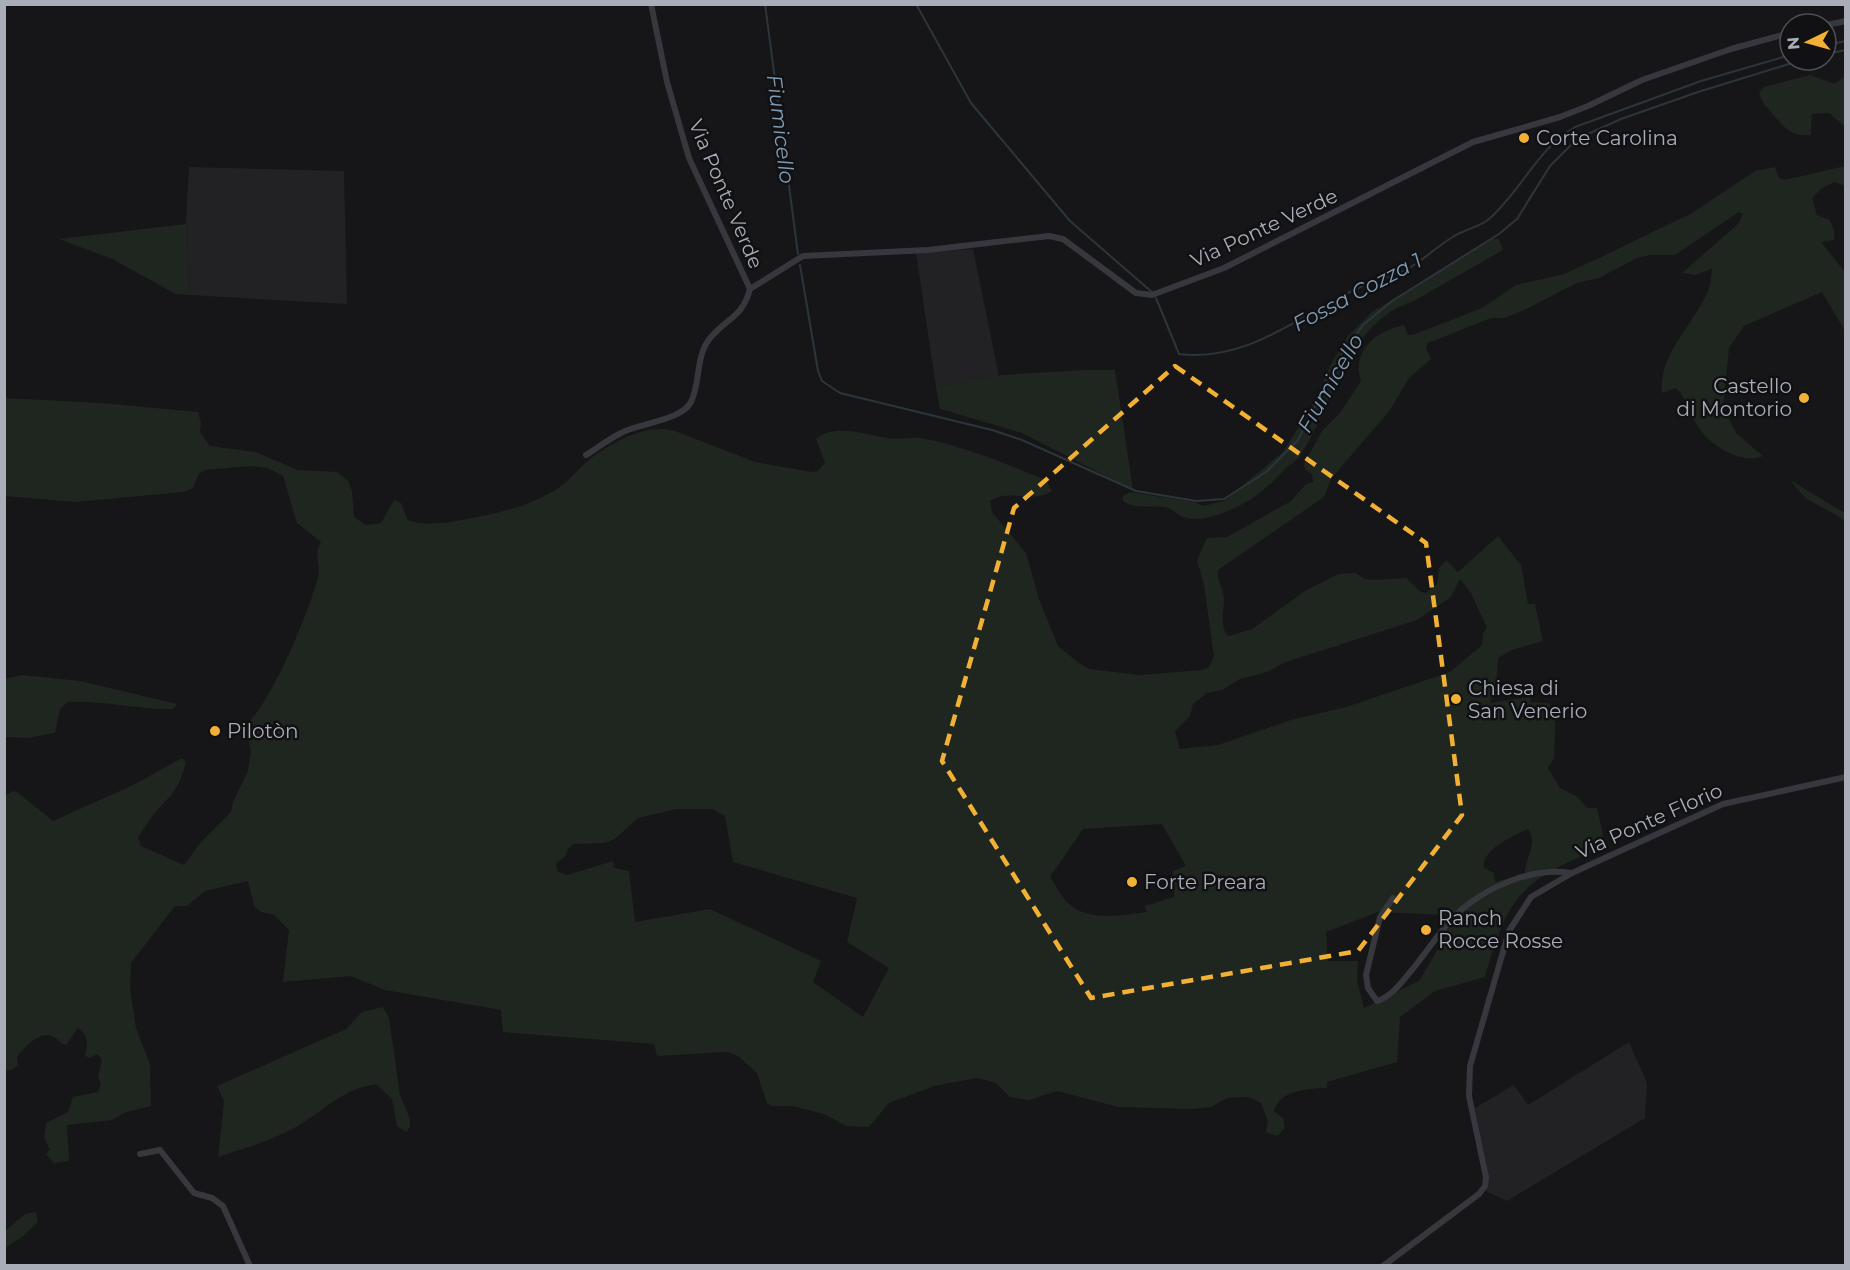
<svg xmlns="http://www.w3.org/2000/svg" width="1850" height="1270" viewBox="0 0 1850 1270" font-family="Montserrat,sans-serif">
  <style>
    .built { fill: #222225 }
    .green { fill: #1e261f; fill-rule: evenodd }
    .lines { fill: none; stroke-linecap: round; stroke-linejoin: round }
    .stream { stroke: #2c353c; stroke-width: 2 }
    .street { stroke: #37383d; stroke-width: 6 }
    .marked { fill: none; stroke: #f2b134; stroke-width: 4.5; stroke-dasharray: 12 8; stroke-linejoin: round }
    .poi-dot { fill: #f2b134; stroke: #111113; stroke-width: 2 }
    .labels { text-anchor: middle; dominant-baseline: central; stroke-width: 5; stroke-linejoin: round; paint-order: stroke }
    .poi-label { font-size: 20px; fill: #a8adb8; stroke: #111113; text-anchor: start }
    .street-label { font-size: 20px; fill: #a8adb8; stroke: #111113 }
    .water-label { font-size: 21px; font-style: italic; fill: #7f9bb3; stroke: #111113 }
  </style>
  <rect width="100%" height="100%" fill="#161618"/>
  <path class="built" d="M189,167l155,4 3,133 -158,-9 -3,-75z
    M973,249l26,127 -63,11 -20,-134z
    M1629,1042l18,41 -2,35 -138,83 -23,-11 4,-17 -13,-65 39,-23 14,20z"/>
  <path class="green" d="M1810,75l25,9 10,-8v48l-2,1 -14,-12 -17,1 -1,21c-19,2 -24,-5 -36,-18 -7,-9 -12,-12 -16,-24l5,-6z
    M1845,166v20l-11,-4 -13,7 -9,9 5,17 13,5 4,11v9l-13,2 24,30v59l-23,-39 -78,34 -15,22 -6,60 13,25 27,23c-21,9 -52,-10 -64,-28 -9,-13 -12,-30 -23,-40l-14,5c-4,-40 34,-70 47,-105 2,-6 2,-13 3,-19l-17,6 -13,-2 57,-50 4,-9 -4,-2 -64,43h-25l-13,3 -38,20 -22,5 -57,29 -16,6h-13l-63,25 -2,6 5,10 -22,19 -19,32 -59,69 -7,18 -106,73c-1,12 5,18 6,28 0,14 -5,27 4,38l24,-7 53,-38 33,-17 17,-1 10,6 11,1 30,-2 15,14 5,1 11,-9 2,-16 7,-8 12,12 40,-36 23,29 7,39h7l8,37 -31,9 -14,8 -2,28 -6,17 41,-6 -1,5 18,1 8,7 -2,48 -6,10 12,20 18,9 9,11h10l6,27 -3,14c-79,31 -92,47 -115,128l-50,14 -35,26 -3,45 -70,20v6c-19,1 -46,1 -53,23l9,7 2,10 -8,8 -11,-4 2,-10 -7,-19 -13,-6 -21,1 -16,9 -19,2 -74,-2 -61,-16 -28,9 -19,-3 -14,-14 -19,-5 -43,8 -45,17 -20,24 -23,-1 -22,-12 -31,-8h-21l-5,-3 -10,-30 -19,-17 -10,-4 -71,4 -3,-12 -151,-12 -2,-22 -116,-20 -34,-14 -68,6 6,-52 -15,-15 -13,-3 -7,-6 -6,-25 -43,10 -18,15h-12l-44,57 -1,24 6,41 14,36 1,42 -25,6 -14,8 -45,5 2,36 -15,2 -8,-9 4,-4 -6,-12 2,-15 22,-11 5,-15 25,-5 3,-9 -3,-6 4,-17 -5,-6 -7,4 -5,-2c3,-12 4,-20 -7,-28l-12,17c-6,-2 -7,-5 -12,-8 -14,-7 -29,10 -37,20l1,8 -6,5h-7l-1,-274 9,-5 4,1 36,29 80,-36 49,-27 4,4 -6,19 -8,13 -19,21 -15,22 3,9 43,19 17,-23 30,-30 2,-10 15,-31 3,-20 -6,-26c25,-18 65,-116 73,-148 3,-13 -5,-23 3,-35l-24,-19 -14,-47 -16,-8 -17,-2 -45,4 -6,4 -6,14 -10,4 -108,10 -70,-6v-98l97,5 96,9 3,11 -1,9 10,14 45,6 43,18 39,2 11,9 4,10 2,26 12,8 15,-2 13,-23 7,3 7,17c15,6 38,3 54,0 33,-6 66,-13 95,-31 14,-9 24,-24 38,-34 23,-15 53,-32 80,-24l80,31 57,10 6,-1 7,-8 -9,-24c18,-16 51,-4 71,-1 11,2 22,-1 32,0 44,7 86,26 127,42l6,11c-19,13 -42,-3 -62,10l2,11 34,41 13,46 19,47 21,17 10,6 51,6 62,-5 7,-3 5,-11 -10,-71 -7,-25 10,-22 20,-1 64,-36 15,-17 7,-2 -1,-8 -7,-4 -1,-6 18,-33 18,-18 21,-32c-10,-30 15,-50 43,-56l4,10 7,-1 67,-26 34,-23 48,-11 35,-16 93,-45 63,-42 20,-4 4,11 6,2zM1460,579l11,14 16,35 -4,5 -1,12 -32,27 -104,35 -55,13 -73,25 -38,4 -5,-18 15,-15 3,-12 14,-11 15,-3 18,-11 27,-7 19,-10 131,-42 34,-23zM676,809h36l13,7 8,46 124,36 -10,44 42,26 -26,49 -50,-35 8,-21 -111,-52 -75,13 -6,-51 -15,-3 -1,-7 -46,14 -10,-4 -1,-8 10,-7 2,-7 5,-5 32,-1 10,-4 23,-21zM1162,824l24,42 -13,5 1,26 -29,9 2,6c-24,3 -58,10 -78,-8 -8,-7 -13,-19 -19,-27l33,-48zM1528,829c11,16 -4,29 -3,45l-30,8 -1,-9 -10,-5c-3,-19 30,-32 44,-39zM1378,912l69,3 -3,24 -25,42 -55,27 -7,-28 1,-19h-30l-2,-29z
    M186,224l3,71 -13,-1 -64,-35 -53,-20z
    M1493,239h6l4,11 -91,52c-64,19 -79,105 -112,154 -3,5 -10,8 -14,12 -16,17 -32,32 -54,41 -15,7 -32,13 -49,8 -6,-2 -9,-7 -15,-9 -14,-4 -34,2 -45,-7v-5l7,-4 64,10 9,4 21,-5 59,-49 31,-50 18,-40 15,-25 25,-25z
    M1084,370h31l18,120 -111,-57 -82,-24 -4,-22 65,-12z
    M1790,480l55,33v7l-40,-22z
    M22,675l58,6 97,23 -4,5c-35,1 -70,-9 -105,-7l-8,7 -5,24 -27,5 -23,-1v-58z
    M383,1007l6,11 11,77 10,24v8l-4,5 -9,-6 -5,-27 -16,-15c-34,6 -45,21 -72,38 -26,17 -56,25 -86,35l6,-56 -7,-15 129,-57 16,-17z
    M36,1212l2,10 -16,15 -17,11v-17l20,-17z"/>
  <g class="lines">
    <path class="stream" d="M765,4l33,250
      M916,4l55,99 99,118 83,72
      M1826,45l20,-4
      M1826,54l20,-4
      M800,265l18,106 4,10 18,12 152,37 30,10 114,51 60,10 28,-2 42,-27 32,-32 45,-88 20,-27 29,-24 107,-67 18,-15 33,-53 27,-27 44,-20 77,-27 104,-32
      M1156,298l23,56c68,9 123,-40 181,-67 17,-7 36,-11 51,-20 16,-10 29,-23 45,-32 11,-6 23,-8 33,-16 33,-29 48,-70 86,-92l126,-46 89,-26"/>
    <path class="street" d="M651,4l16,78 22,76 61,131
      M1826,25l20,-4
      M750,289l53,-33 125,-6 121,-14 14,3 73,54 16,2 72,-27 249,-126 87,-25 28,-11 54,-26 89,-31 59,-16
      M586,455c11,-7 23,-16 35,-22 18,-10 60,-12 70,-31 10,-20 4,-47 20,-65 17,-20 31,-19 39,-48
      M1393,898l-13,19 -14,58 2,13 9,13c14,-4 25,-19 34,-30 16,-19 31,-44 50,-61 28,-24 72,-43 110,-37
      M140,1154l20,-4 34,43 18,5 11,8 27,60
      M1383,1266l96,-72 6,-8 1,-9 -17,-81 1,-30 39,-135 22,-34 41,-24 151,-69 123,-27"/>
  </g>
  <path class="marked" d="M1175,366l251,177 36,272 -104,136 -267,47 -149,-237 72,-253z"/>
  <g class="poi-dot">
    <circle cx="1524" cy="138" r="6"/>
    <circle cx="1804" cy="398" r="6"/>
    <circle cx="1456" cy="699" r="6"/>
    <circle cx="215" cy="731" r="6"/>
    <circle cx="1132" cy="882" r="6"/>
    <circle cx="1426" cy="930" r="6"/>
  </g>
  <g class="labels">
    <g class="poi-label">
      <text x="1536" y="138">Corte Carolina</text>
      <text x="1792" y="386" text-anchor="end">Castello<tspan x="1792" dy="23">di Montorio</tspan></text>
      <text x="1468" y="688">Chiesa di<tspan x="1468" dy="23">San Venerio</tspan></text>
      <text x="227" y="731">Pilotòn</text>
      <text x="1144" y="882">Forte Preara</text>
      <text x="1438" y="918">Ranch<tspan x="1438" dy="23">Rocce Rosse</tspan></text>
    </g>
    <g class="street-label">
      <text transform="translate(726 194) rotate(67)">Via Ponte Verde</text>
      <text transform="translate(1264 228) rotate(-25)">Via Ponte Verde</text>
      <text transform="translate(1649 821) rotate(-24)">Via Ponte Florio</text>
    </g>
    <g class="water-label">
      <text transform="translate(781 129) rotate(83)">Fiumicello</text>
      <text transform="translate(1357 292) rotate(-28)">Fossa Cozza 1</text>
      <text transform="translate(1330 383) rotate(-60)">Fiumicello</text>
    </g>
  </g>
  <rect width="1850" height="1270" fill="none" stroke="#a8adb8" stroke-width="12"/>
  <g transform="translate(1808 42) rotate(265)"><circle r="28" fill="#111113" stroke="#4d4f55" stroke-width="1.5"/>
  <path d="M0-4.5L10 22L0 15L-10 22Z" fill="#f2b134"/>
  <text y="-9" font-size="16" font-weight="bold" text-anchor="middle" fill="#a8adb8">N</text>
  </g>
</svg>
